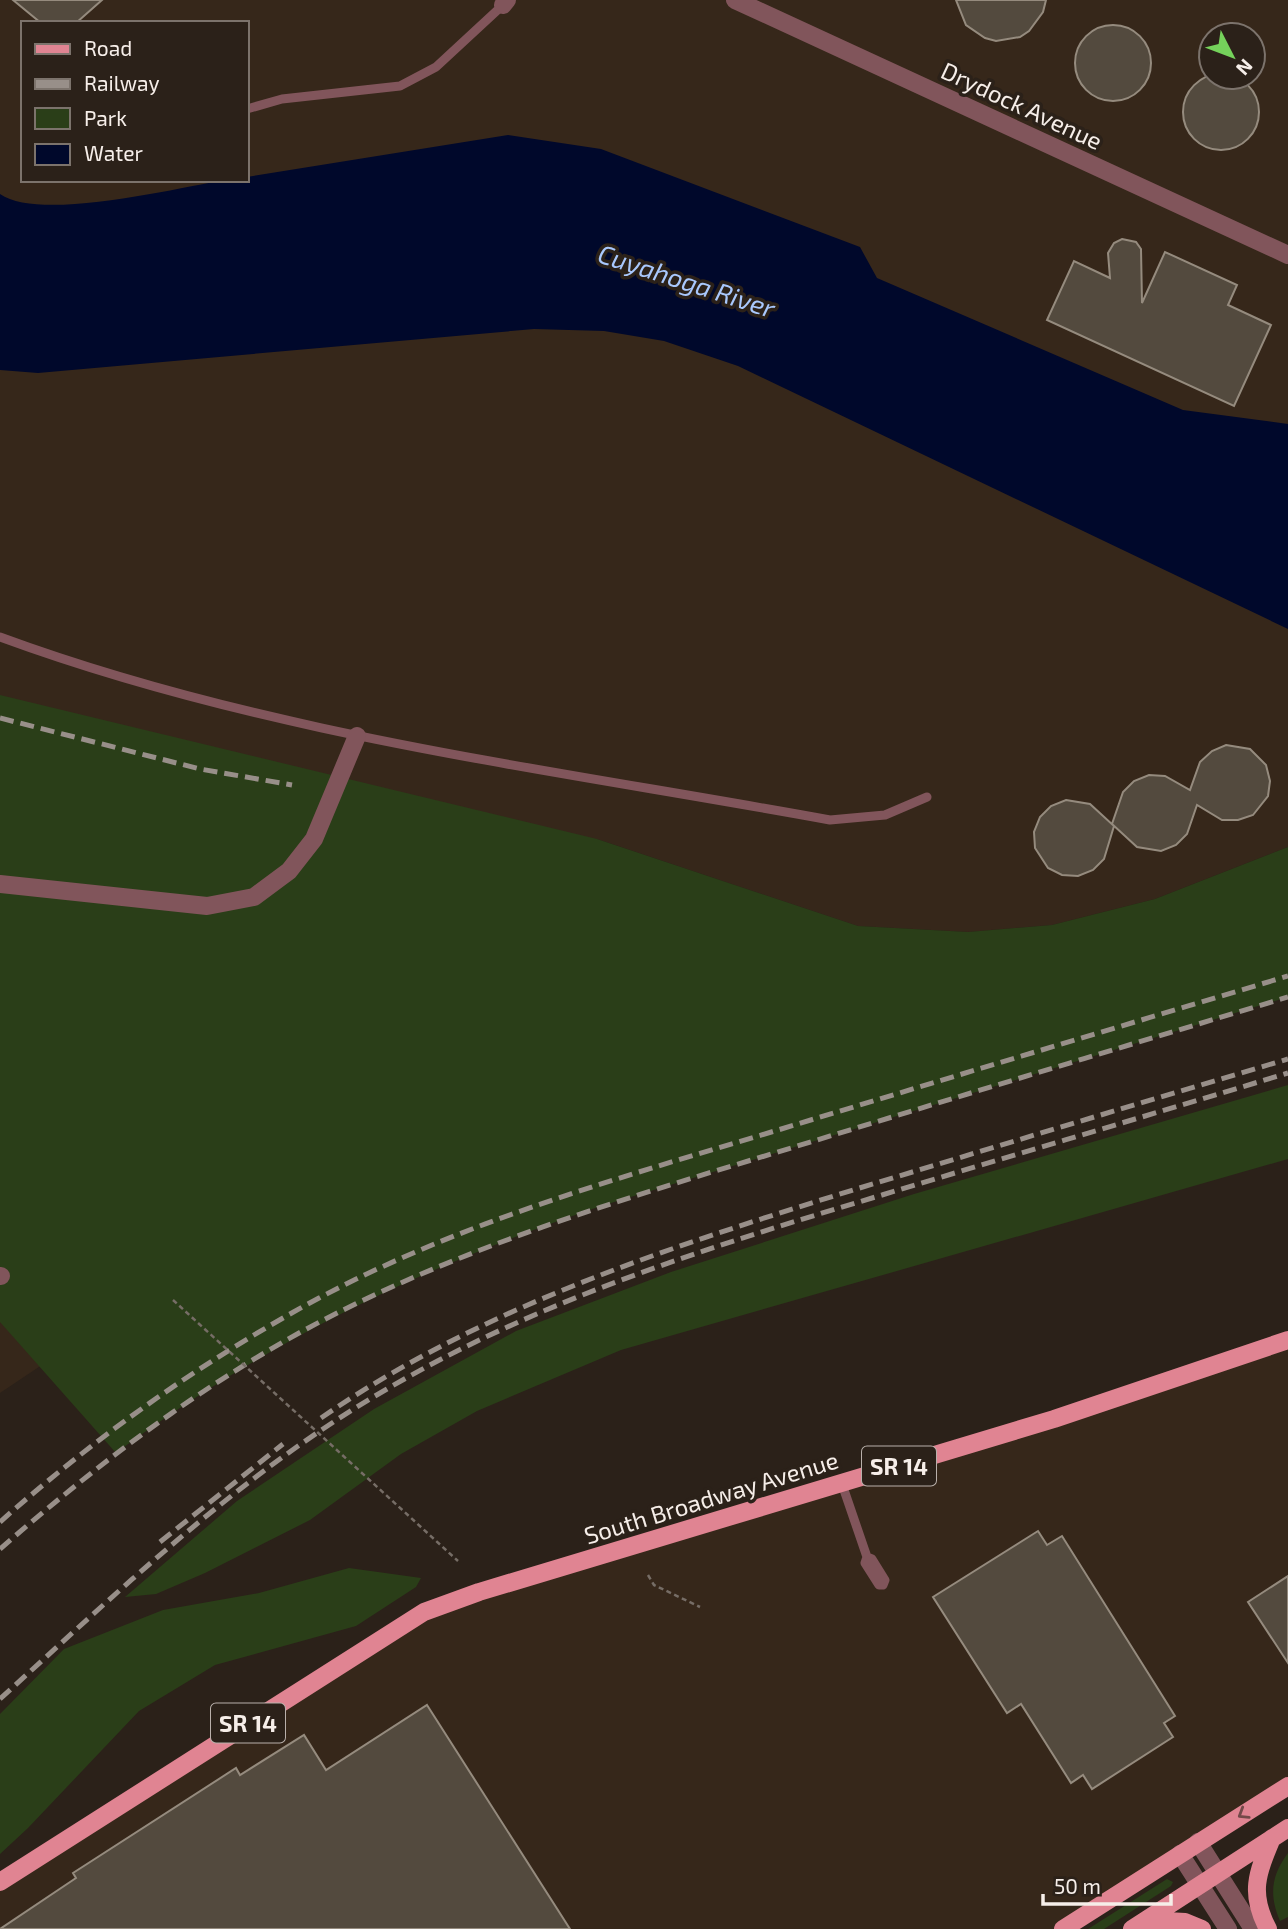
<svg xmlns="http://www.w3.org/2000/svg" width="1288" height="1929" viewBox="0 0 1288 1929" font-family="'Exo 2',sans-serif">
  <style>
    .built { fill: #36271a; fill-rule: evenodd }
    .green { fill: #2a3e18 }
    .water { fill: #00082b }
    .building { fill: #534a3e; stroke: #958b7e; stroke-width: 2 }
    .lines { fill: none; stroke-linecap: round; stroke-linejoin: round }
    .path { stroke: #766d66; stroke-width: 2.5; stroke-dasharray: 5 3.5; stroke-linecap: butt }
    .service { stroke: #81555b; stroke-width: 9 }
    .minor { stroke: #81555b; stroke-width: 18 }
    .tertiary { stroke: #81555b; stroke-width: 18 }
    .primary { stroke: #e08492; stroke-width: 18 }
    .rail { stroke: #988f89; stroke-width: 5; stroke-dasharray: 14 7; stroke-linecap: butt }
    .path-bridge { stroke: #766d66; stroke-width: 2.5; stroke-dasharray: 5 3.5; stroke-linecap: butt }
    .oneway { stroke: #734949 }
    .labels { text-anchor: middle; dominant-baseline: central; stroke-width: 7; stroke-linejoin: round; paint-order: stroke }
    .shield { fill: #2b2119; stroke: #b9b0ab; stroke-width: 2 }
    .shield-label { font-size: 23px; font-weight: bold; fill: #f6eee9 }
    .street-label { font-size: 24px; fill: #f6eee9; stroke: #2b2119 }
    .water-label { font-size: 26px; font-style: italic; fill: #a9c8fd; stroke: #2b2119 }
  </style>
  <rect width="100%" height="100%" fill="#2b2119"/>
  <path class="built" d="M0,0h1288v847l-133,52 -103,26 -84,7 -110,-6 -261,-87 -258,327 -339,227zM23,23h224v157h-224zM1211,35h42v42h-42z
    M1288,1340v446l-225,143h-1063v-47l397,-255z"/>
  <path class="green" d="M0,695l597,144 261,87 110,6 84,-7 103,-26 133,-52v150l-687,209c-177,60 -334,135 -485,247l-116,-131z
    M1288,1085v74l-667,191 -144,61 -76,43 -91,66 -105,53 -49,21 -31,3 112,-96 137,-92 142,-78 155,-59 243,-78z
    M349,1568l72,10 -5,9 -60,39 -141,39 -76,46 -111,117 -28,26v-140l64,-65 99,-39 96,-17z
    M1288,1853v64l-8,4c-11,-26 -9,-45 8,-68z
    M1167,1879l6,3 -2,4 -67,43h-16z"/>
  <path class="water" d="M508,135l93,14 259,98 17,31 306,132 105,14v205l-550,-263 -74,-25 -60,-10 -70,-2 -496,44 -38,-3v-176c40,28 176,-6 225,-14h22v-3z"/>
  <path class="building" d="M13,0h89l-26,23h-35z
    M956,0h90l-3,12 -14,19 -9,6 -24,4 -11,-3 -19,-13z
    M1075 63a38 38 0 1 1 76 0a38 38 0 1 1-76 0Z
    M1183 112a38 38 0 1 1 76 0a38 38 0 1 1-76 0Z
    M1122,239l14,3 5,7 1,54 23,-51 72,33 -9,20 43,20 -37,81 -187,-86 27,-59 36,17 -2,-25 6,-10z
    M1226,745l24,4 16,16 4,16 -2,15 -15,19 -15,5h-16l-25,-15 -10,29 -11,11 -15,6 -24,-4 -25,-23 11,-32 11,-11 15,-6 16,1 25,14 10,-28 12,-11z
    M1066,800l24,4 24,22 -10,33 -11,11 -15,6 -16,-1 -14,-7 -13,-20 -1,-16 6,-15 11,-11z
    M1038,1531l9,14 15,-9 113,180 -11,7 9,14 -81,52 -9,-14 -12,8 -50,-79 -14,9 -74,-116z
    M1288,1576v87l-40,-61z
    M427,1705l143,224h-570l76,-51 -3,-5 163,-105 4,7 64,-40 22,35z"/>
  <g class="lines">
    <path class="path" d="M648,1575l6,10 46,22"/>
    <path class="service" d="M247,109l35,-10 118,-13 36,-19 67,-62
      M0,637c266,98 552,132 830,183l55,-5 42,-18
      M842,1484l25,73 -2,6 14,22h4
      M867,1557l5,2 13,21 -2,5"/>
    <path class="minor" d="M735,0l553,255
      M503,5l4,-5
      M0,884l207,22 47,-9 35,-26 25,-32 43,-103
      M0,1276h1"/>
    <path class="tertiary" d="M1198,1842l55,87
      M1180,1854l48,75"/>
    <path class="primary" d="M0,1882l424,-270 55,-20 575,-173 234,-79
      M1147,1920l38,2 17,7
      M1063,1929l225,-143
      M1132,1929l156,-101
      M1268,1929c-19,-36 -11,-55 4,-91"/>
    <path class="rail" d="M0,718l200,51 92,16
      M321,1418c161,-111 346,-170 532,-228 145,-44 290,-88 435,-131
      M0,1522c98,-87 204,-162 319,-224 145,-77 303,-121 459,-168 170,-52 340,-103 510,-154
      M160,1542l123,-98
      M0,1549c93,-81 191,-156 299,-216 156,-85 324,-134 492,-185 166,-51 331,-101 497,-151
      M0,1699c122,-111 243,-227 387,-310 154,-90 325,-143 495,-194 135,-41 271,-81 406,-122"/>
    <path class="path-bridge" d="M173,1300l285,261"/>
  </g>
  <defs><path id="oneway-chevron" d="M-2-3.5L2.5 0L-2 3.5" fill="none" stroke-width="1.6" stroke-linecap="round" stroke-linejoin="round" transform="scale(1.75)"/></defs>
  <use class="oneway" href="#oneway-chevron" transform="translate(1243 1814) rotate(148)"/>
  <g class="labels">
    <g class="shield">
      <rect x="862" y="1446.5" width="74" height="39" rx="5"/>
      <rect x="211" y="1703.5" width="74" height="39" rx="5"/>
    </g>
    <g class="shield-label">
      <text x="899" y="1466">SR 14</text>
      <text x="248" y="1723">SR 14</text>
    </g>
    <g class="street-label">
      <text transform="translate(1022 105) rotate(25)">Drydock Avenue</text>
      <text transform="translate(711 1497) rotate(-17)">South Broadway Avenue</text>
    </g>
    <g class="water-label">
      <text transform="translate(687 280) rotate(18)">Cuyahoga River</text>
    </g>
  </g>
  <rect x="21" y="21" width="228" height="161" fill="#2b2119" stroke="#7c736c" stroke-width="2"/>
  <rect x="35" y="44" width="35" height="10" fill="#e08492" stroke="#7c736c" stroke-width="2"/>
  <text x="84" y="56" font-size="21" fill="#f6eee9">Road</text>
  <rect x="35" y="79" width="35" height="10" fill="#988f89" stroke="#7c736c" stroke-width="2"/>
  <text x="84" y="91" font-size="21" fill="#f6eee9">Railway</text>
  <rect x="35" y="108" width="35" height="21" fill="#2a3e18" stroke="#7c736c" stroke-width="2"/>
  <text x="84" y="126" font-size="21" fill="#f6eee9">Park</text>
  <rect x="35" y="144" width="35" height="21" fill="#00082b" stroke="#7c736c" stroke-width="2"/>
  <text x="84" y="161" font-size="21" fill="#f6eee9">Water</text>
  <g transform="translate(1232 56) rotate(132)"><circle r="33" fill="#2b2119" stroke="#7c736c" stroke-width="2"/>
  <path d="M0-5L12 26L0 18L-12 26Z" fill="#75d25b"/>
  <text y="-10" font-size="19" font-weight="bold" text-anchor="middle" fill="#f6eee9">N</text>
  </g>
  <path d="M1043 1894v10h128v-10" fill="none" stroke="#f6eee9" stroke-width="3.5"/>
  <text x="1054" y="1894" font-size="21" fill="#f6eee9" stroke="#2b2119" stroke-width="5" paint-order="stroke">50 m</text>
</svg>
